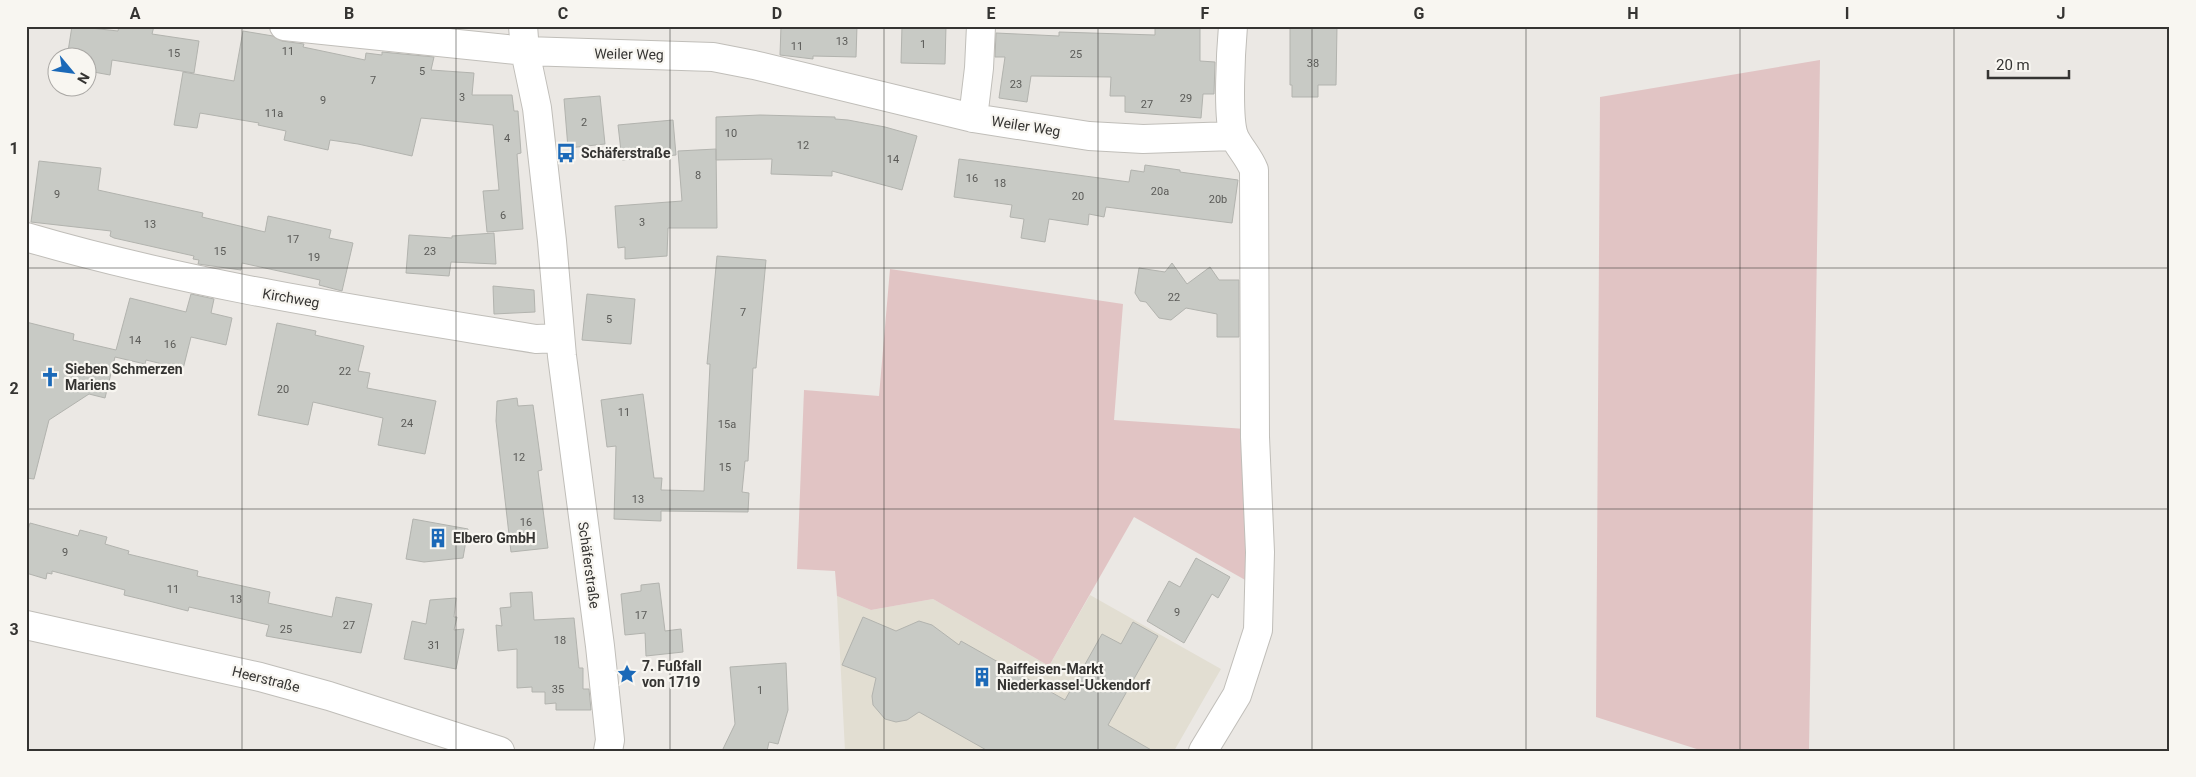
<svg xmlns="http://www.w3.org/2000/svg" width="2196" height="777" viewBox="0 0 2196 777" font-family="Roboto,sans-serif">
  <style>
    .built { fill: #e2ded2 }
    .green { fill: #e1c4c4 }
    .building { fill: #c8cac5; stroke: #b2b3ae }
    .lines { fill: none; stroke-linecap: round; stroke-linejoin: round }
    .minor-casing { stroke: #c0beb9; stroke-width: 30 }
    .major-casing { stroke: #c0beb9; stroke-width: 30 }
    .minor { stroke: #fff; stroke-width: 28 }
    .major { stroke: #fff; stroke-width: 28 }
    .grid { fill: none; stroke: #353432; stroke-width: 1; stroke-opacity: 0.55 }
    .labels { text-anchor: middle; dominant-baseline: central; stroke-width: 4.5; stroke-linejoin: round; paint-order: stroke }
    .number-label { font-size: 11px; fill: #5a5a57 }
    .street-label { font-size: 14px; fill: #353432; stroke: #f8f6f1 }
    .poi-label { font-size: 14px; font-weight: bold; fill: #353432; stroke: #f8f6f1; text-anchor: start }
    .neatline { fill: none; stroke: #353432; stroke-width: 2 }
    .grid-label { font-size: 16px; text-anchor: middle; font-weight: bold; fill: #353432 }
  </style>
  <rect width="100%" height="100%" fill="#ebe8e4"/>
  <path class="built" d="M1090,595l131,74 -47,82h-329l-8,-155 34,14 62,-11 116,67z"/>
  <path class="green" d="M1820,60l-11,691h-106l-107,-34 4,-620z
    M890,269l233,35 -9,116 132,9 1,152 -113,-64 -85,149 -116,-67 -62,11 -34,-14 -2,-25 -38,-2 7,-179 75,6z"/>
  <path class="building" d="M72,26l46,5 1,-5h35l-2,8 47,7 -5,32 -82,-13 -2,15 -22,-4 2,-13h-23z
    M781,26h76l-1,31 -43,-1v3l-33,-4z
    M902,26h44l-1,38 -44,-1z
    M1155,26h45v35l15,1 -1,32h-11l-2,24 -76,-6v-16h-15l1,-19 -80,-1 -4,26 -28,-4 6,-41h-10l1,-24 63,3v-4l96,3z
    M1290,26h47l-1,59h-18v12h-26v-12h-2z
    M243,31l30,5 9,5 22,3 -1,3 62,13 1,-7 16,2v-3l52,5 -3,13 43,3 -2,22h40l2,16h4l3,42 -4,1 6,75 -36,3 -4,-41 16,-1 -6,-65 -72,-7 -9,38 -54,-12 -28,-4 -2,10 -44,-10 2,-9 -28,-6 1,-2 -59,-10 -3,15 -23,-3 9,-53 51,9z
    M600,96l5,48 -37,4 -4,-49z
    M760,115l75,2v2l13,1 37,7 32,9 -15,54 -70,-19v5l-61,-2 1,-15 -56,1v-43z
    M673,120l3,35 -54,5 -4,-35z
    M716,149l1,79h-49l-1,28 -42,3v-12l-7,1 -3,-42 67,-5 -4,-50z
    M959,159l170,23 2,-12 13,2 1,-7 35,5v2l58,8 -6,43 -126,-16 -2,10 -15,-3 -1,11 -39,-6 -4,23 -24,-4 3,-19 -14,-2 2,-12 -58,-8z
    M39,161l62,7 -3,22 105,23 -1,4 63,15 3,-16 63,14 -2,8 24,5 -11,48 -23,-6 1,-5 -78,-17 -1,7 -43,-6 1,-4 -6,-1 1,-3 -80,-18 -4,-2 1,-5 -80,-9z
    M494,233l2,31 -45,-2 -2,14 -43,-3 3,-38 43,3v-2z
    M717,256l49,4 -10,108h-3l-5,93h-3l-3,31 7,1 -1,19 -87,-1v10l-47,-2 2,-73 -9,1 -6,-47 42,-6 11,84h8l-1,12 43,1 6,-127h-3z
    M1172,263l15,21 23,-17 9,13h20v57h-22v-23l-31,-6 -15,12 -12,-2 -13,-16 -6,-1 -5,-8 4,-25 26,4z
    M493,286l41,4 1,22 -41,2z
    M191,294l23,5 -3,14 21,5 -6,27 -35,-8 -8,32 -37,-9 -1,4 -30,-7 -10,41 -16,-4 -40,26 -15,59 -8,-1v-156l48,12 -1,6 43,10 14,-52 56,14z
    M587,294l48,5 -4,45 -49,-4z
    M277,323l39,8 -1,4 49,11 -6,25 12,2 -3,15 69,13 -11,53 -47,-9 5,-27 -70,-16 -5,23 -50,-10z
    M517,398l1,8 15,-1 9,65 -4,1 10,77 -37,4 -15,-131 1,-20z
    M413,519l55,10 -5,29 -39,4 -18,-3z
    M30,523l48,13 2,-6 27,7 -2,7 24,7 -1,3 70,17 -1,5 73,16 -2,11 64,14 4,-20 36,7 -11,49 -95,-17 3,-11 -80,-18 -1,4 -39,-10 -25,-6 1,-5 -73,-19v3l-5,-1 -1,6 -20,-6v-36z
    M1196,558l34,19 -12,21 -6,-4 -28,49 -37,-22 22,-40 11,6z
    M659,583l6,48 16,-2 2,23 -37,4 -1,-23 -20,2 -4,-41 20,-3v-6z
    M532,592l2,28 40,-2 5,50h4v21h6l2,21h-35v-7l-11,1v-12h-13v-5l-15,1v-39l-19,2 -2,-26 6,1 -2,-18 11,-1 -1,-14z
    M456,598l-2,19h3l-3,13 10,-1 -8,40 -52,-10 8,-38 14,3 4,-24z
    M863,617l33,14 23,-10 13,4 27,20 2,-4 104,59 37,-66 19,10 12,-22 25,14 -50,89 45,26h-165l-69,-39 -12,8 -11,2 -11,-3 -12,-14 -1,-9 4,-18 -34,-13z
    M786,663l2,47 -10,34 -9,-2 -2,9h-45l13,-27 -5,-57z"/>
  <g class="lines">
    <defs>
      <path id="minor" d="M284,26l241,25 188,6 41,8 219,53 116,18 54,3 91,-3
        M523,26l2,25 12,57 15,133 10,115 38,290 10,94 -2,11
        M973,118l6,-50 2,-42
        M26,237c167,49 339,74 510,102l24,-1
        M1203,751l34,-56 21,-65 2,-78 -5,-115 -1,-267c-5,-13 -16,-24 -20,-34 -7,-19 -3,-87 -1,-110"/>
      <path id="major" d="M26,625l234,52 69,19 171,55"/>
    </defs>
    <use href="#minor" class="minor-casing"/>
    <use href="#major" class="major-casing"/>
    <use href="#minor" class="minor"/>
    <use href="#major" class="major"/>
  </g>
  <path class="grid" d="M242,26v725M456,26v725M670,26v725M884,26v725M1098,26v725M1312,26v725M1526,26v725M1740,26v725M1954,26v725M26,268h2144M26,509h2144"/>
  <defs>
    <symbol id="bus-bare" viewBox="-9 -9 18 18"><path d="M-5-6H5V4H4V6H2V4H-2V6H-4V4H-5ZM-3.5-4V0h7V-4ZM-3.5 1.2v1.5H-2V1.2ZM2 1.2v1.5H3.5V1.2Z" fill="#1b69b8" stroke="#f8f6f1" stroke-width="2.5" paint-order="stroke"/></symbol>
    <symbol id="church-bare" viewBox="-9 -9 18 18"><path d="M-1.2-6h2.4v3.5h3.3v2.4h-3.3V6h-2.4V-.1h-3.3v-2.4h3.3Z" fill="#1b69b8" stroke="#f8f6f1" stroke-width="2.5" paint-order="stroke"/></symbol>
    <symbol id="building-bare" viewBox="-9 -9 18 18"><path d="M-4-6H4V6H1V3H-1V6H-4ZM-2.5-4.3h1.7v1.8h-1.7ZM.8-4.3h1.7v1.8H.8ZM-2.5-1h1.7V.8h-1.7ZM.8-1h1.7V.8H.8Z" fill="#1b69b8" stroke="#f8f6f1" stroke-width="2.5" paint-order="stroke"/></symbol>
    <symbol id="sight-bare" viewBox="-9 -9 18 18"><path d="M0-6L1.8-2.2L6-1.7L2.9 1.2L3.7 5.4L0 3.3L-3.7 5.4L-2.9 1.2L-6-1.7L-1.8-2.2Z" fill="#1b69b8" stroke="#f8f6f1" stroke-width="2.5" paint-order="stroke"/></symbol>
  </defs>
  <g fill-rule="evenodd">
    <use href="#bus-bare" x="552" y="139" width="28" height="28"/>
    <use href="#church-bare" x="36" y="363" width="28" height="28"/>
    <use href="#building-bare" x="424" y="524" width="28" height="28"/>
    <use href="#sight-bare" x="613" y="660" width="28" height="28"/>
    <use href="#building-bare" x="968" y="663" width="28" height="28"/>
  </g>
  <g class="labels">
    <g class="number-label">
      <text x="842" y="41">13</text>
      <text x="923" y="44">1</text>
      <text x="797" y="46">11</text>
      <text x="288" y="51">11</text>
      <text x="174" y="53">15</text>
      <text x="1076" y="54">25</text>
      <text x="1313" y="63">38</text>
      <text x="422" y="71">5</text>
      <text x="373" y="80">7</text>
      <text x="1016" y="84">23</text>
      <text x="462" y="97">3</text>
      <text x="1186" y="98">29</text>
      <text x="323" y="100">9</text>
      <text x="1147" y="104">27</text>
      <text x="274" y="113">11a</text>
      <text x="584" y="122">2</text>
      <text x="731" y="133">10</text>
      <text x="507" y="138">4</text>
      <text x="803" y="145">12</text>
      <text x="893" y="159">14</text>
      <text x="698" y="175">8</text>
      <text x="972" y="178">16</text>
      <text x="1000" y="183">18</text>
      <text x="1160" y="191">20a</text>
      <text x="57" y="194">9</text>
      <text x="1078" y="196">20</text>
      <text x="1218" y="199">20b</text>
      <text x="503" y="215">6</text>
      <text x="642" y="222">3</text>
      <text x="150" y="224">13</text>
      <text x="293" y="239">17</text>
      <text x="220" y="251">15</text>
      <text x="430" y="251">23</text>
      <text x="314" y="257">19</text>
      <text x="1174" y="297">22</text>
      <text x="743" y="312">7</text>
      <text x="609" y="319">5</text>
      <text x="135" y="340">14</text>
      <text x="170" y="344">16</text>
      <text x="345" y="371">22</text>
      <text x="283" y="389">20</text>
      <text x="624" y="412">11</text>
      <text x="407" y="423">24</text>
      <text x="727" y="424">15a</text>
      <text x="519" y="457">12</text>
      <text x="725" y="467">15</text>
      <text x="638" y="499">13</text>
      <text x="526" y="522">16</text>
      <text x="65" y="552">9</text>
      <text x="173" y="589">11</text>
      <text x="236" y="599">13</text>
      <text x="1177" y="612">9</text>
      <text x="641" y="615">17</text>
      <text x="349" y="625">27</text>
      <text x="286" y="629">25</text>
      <text x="560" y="640">18</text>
      <text x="434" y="645">31</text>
      <text x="558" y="689">35</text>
      <text x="760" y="690">1</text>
    </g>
    <g class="street-label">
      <text transform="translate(629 54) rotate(1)">Weiler Weg</text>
      <text transform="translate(1026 126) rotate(9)">Weiler Weg</text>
      <text transform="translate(291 298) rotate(10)">Kirchweg</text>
      <text transform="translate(589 565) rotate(82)">Schäferstraße</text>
      <text transform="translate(266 679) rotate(14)">Heerstraße</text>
    </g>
    <g class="poi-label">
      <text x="581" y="153">Schäferstraße</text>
      <text x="65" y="369">Sieben Schmerzen<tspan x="65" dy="16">Mariens</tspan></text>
      <text x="453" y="538">Elbero GmbH</text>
      <text x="642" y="666">7. Fußfall<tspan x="642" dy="16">von 1719</tspan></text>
      <text x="997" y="669">Raiffeisen-Markt<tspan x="997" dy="16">Niederkassel-Uckendorf</tspan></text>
    </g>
  </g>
  <rect width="2196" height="777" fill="none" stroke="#f8f6f1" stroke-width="55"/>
  <g transform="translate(72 72) rotate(119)"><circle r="24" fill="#f8f6f1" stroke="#aaa8a5"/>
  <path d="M0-4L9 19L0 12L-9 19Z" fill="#1b69b8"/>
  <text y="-8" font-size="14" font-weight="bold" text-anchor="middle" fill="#353432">N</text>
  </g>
  <path d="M1988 70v8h81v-8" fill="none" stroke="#353432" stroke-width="2.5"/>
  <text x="1996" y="70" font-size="15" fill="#353432" stroke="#f8f6f1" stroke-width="4" paint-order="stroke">20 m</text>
  <rect x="28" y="28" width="2140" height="722" class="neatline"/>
  <g class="grid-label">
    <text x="135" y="19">A</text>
    <text x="349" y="19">B</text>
    <text x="563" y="19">C</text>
    <text x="777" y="19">D</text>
    <text x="991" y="19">E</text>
    <text x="1205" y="19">F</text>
    <text x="1419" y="19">G</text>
    <text x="1633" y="19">H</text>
    <text x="1847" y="19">I</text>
    <text x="2061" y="19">J</text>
    <text x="14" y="154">1</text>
    <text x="14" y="394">2</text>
    <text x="14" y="635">3</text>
  </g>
</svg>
